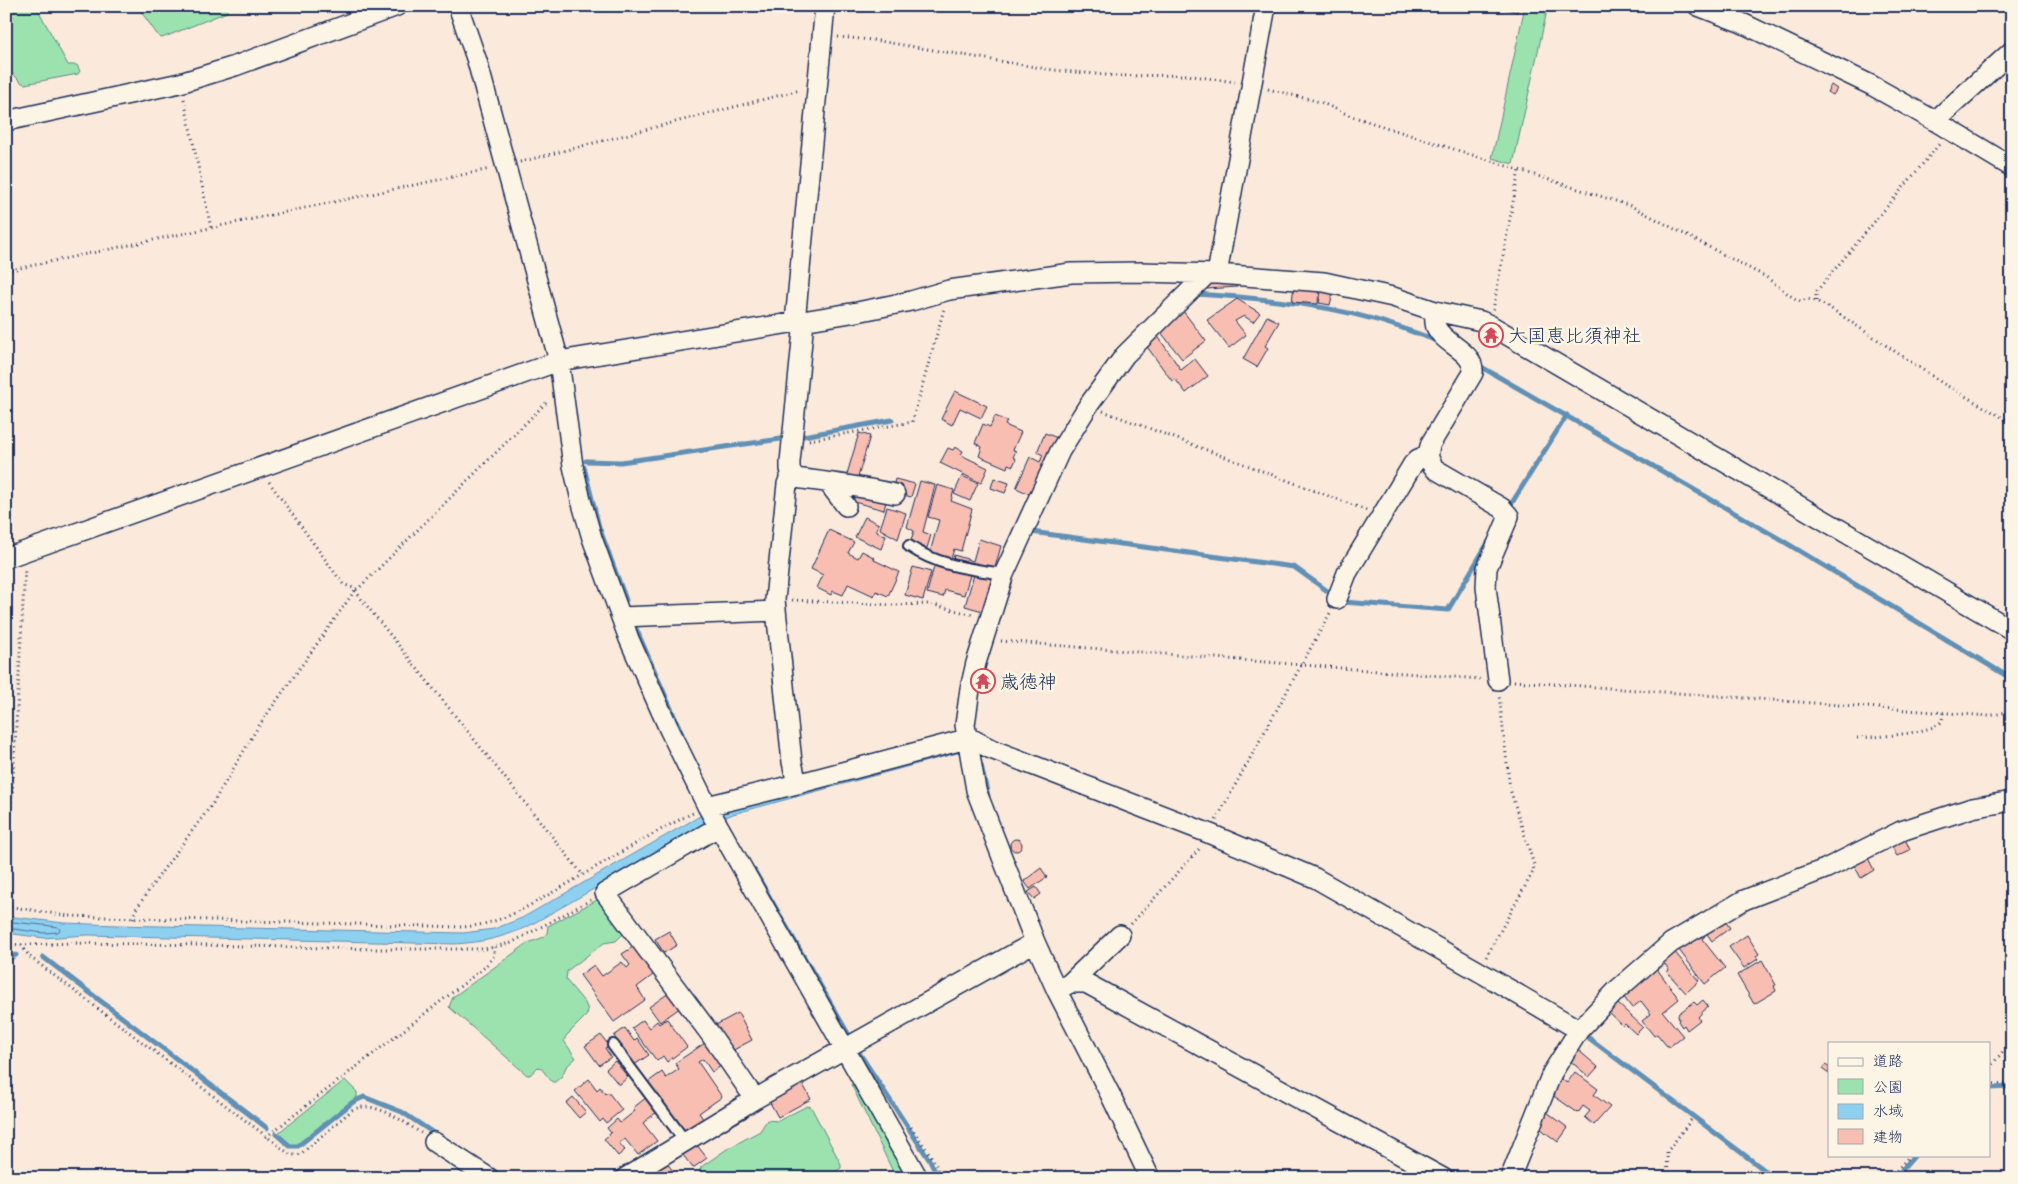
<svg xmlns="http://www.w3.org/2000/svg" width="2018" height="1184" viewBox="0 0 2018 1184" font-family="'Patrick Hand','Klee One',sans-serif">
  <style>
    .green { fill: #9ce2af; stroke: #5c8886 }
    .water { fill: #8ed0f0; stroke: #6090b6 }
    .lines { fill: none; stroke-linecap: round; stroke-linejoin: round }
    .shore { stroke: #496f98; stroke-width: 1 }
    .stream { stroke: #6090b6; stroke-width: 5 }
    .building { fill: #f8beb1; stroke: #1b2f5e }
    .service-casing { stroke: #1b2f5e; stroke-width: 14 }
    .minor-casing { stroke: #1b2f5e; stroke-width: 22 }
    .path { stroke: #1b2f5e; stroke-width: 3; stroke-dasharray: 1 4; stroke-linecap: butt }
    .service { stroke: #fcf5e5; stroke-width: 10 }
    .minor { stroke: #fcf5e5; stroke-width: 19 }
    .labels { text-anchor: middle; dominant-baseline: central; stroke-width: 5; stroke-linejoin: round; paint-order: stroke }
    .poi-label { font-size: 19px; fill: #1b2f5e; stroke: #fcf5e5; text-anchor: start }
  </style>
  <rect width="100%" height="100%" fill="#fbeadb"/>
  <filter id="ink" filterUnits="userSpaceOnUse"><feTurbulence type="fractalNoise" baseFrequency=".02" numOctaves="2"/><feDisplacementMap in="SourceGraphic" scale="10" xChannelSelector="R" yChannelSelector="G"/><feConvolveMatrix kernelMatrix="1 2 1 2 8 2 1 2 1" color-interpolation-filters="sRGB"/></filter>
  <g filter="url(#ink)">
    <path class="green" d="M6,6h30l32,59h9l3,6 -2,3 -53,10 -3,-1 -16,-16z
      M137,6h87l3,4v2l-65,26 -3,-1z
      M1525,6h23l-35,158 -21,-6z
      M601,899l24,33 -9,9 -12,2 -37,28 -1,9 19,23 3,7 -1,5 -21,21 -2,5 12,17 -10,9 -4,9 -7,6h-3l-11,-14 -3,-1 -8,8h-3l-78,-68 4,-10 75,-54 16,-6 3,-4 1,-7 49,-26z
      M345,1080l12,12v5l-58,48h-8l-13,-12z
      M851,1084l15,17 42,77h-12z
      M807,1106l4,1 30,57v4l-15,10h-124l-3,-5 2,-6 26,-18 33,-18 7,-11 11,1z"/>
    <path class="water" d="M960,747l1,5 -228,62 -34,15 -172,98c-26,11 -43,15 -72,17l-368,-9 -43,3 -38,-5v-17l58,7 53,2 346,8 31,-4 28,-11 178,-102 17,-7z"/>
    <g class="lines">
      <path class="shore" d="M6,921c18,3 35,3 52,6l2,3 -2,2 -14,1 -38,-5"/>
      <path class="stream" d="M1195,294c70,4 141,11 207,34 12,5 25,8 36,14
        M1478,365l305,176 229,138
        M798,437l94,-17
        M586,461l35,1 167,-24
        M584,467l15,60 27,73
        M1510,506l57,-91
        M1031,532l263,35 39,28
        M1340,600l3,2 105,8 41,-69
        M634,624l52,119
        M981,765l7,31
        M754,870l96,167
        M43,957l224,171
        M6,960l10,-5
        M1585,1035l190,143
        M856,1048l74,113 8,17
        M1989,1088l23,-1
        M276,1134l14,12h8l55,-44 11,-5 38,15 36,24
        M6,1173l19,5
        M1895,1178l20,-23"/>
    </g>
    <path class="building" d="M1497,6h22l-2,6z
      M1831,85l6,4 -4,6 -6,-3z
      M1236,280l1,7 -30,2v-7z
      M1294,285l25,2 -1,17 -26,-2z
      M1322,286l12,3 -4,16 -11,-2z
      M1237,299l23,14 -7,9 -9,-6 -9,5 11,14 -17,13 -22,-28z
      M1183,311l23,30 -24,18 -22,-28z
      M1267,316l12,6 -14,24 3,2 -11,19 -14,-8z
      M1157,335l24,35 14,-11 13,17 -22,17 -11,-14 -3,2 -27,-37z
      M955,391l32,15 -6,12 -21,-10 -8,17 -11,-6z
      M995,416l12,5 -2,4 16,7 -8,18 3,1 -3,6 3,2 -3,7 -5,-2 -1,4 -28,-12 3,-9 -7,-4 8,-19 7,3z
      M859,433l11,3 -14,48 -11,-3z
      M1045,433l15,6 -26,57 -18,-8 14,-31 10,5 3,-7 -6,-3z
      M955,447l8,4 -2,4 27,13 -7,15 -41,-20 8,-15 5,2z
      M962,476l16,7 -8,18 -16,-7z
      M994,478l15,5 -4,10 -14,-5z
      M895,479l20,5 -4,13 -19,-5z
      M920,481l15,4 -12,47 8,3 -4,13 -17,-5 4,-12 -7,-4z
      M846,485l41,12 -3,13 -41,-11z
      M937,485l17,5 -3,11 21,8 -11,42 -7,-2 -4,13 -21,-6 10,-36 -11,-3z
      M887,507l19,6 -8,26 -18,-10z
      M865,517l14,7 -3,7 10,5 -5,13 -26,-12z
      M829,530l25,12 -6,11 10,5 4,-7 13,7 -1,2 25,12 -11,24 -12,-5 -2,5 -26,-12 -5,11 -10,-4 -2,4 -14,-7 6,-13 -12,-6z
      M979,539l22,7 -7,25 -42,-8 2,-8 19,6z
      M935,563l36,9 -7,23 -19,-5 -2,7 -16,-4z
      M913,567l18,5 -8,28 -18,-5z
      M975,571l21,5 -10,36 -21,-6z
      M981,676l7,1 -3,10 -7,-2z
      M1905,839l5,11 -13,6 -6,-11z
      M1010 845a6 6 0 1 1 12 0a6 6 0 1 1-12 0Z
      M1868,858l6,12 -13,8 -7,-13z
      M1041,868l6,9 -17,12 -6,-8z
      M1036,887l5,7 -7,5 -6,-7z
      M1723,918l7,10 -18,13 -7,-10z
      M669,931l8,14 -13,8 -9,-14z
      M1702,932l3,4 -3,3 23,29 -20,16 -26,-34z
      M1747,935l12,19 -3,2 2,3 -14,9 -15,-21z
      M639,943l18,29 -20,15 8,13 -31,22 -34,-47 14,-10 8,11 20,-14 5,6 3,-3 -8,-11z
      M1673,950l26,31 -13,12 -19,-21 2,-2 -4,-6 -6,5 -3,-4z
      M1762,960l14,25 -2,1 2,5 -22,13 -17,-29z
      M1654,965l25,34 -16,13 20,24 -14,11 -3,-2 -9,-11 -3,2 -12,-15 9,-7 -10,-13 -9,7 -12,-16z
      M673,990l11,15 -24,17 -11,-15z
      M1703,1000l5,6 -10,11 2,3 -13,10 -3,-5 -2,2 -4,-6 1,-1 -1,-6 16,-12 3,3z
      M1617,1003l26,24 -7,7 -11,-10 -2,2 -15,-14z
      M738,1013l14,27 -24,13 -14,-27z
      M667,1019l20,28 -20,15 -4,-6 -6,5 -25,-33 11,-8 6,8 8,-7 2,3z
      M625,1028l9,13 3,-3 12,17 -15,10 -20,-29z
      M601,1035l8,11 -4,2 6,9 -12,8 -14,-19z
      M708,1041l16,23 -12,8 -9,-13 -5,3 24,35 -23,16 5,7 -20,17 -36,-55 14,-10 4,6 13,-9 -4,-6z
      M1577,1049l21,18 -9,10 -21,-18z
      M615,1061l13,16 -9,8 -13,-16z
      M1825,1065l4,2v7l-7,-5z
      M1575,1072l23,17 -4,6 16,12 -16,18 -9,-8 5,-6 -7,-5 -5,7 -27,-19 7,-10 -3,-2 4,-5 8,6z
      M589,1079l8,11 3,-3 5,7 3,-2 14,18 -16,13 -3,-4 -3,3 -25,-31z
      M801,1081l10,18 -33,18 -10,-18z
      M573,1097l13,15 -7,6 -13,-15z
      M647,1097l11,14 -15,12 14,18 -19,14 -13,-16 -6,4 6,7 -7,6 -14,-17 7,-6 -4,-5 10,-9 3,4 15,-12 -2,-3z
      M743,1111l4,6 -32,18 -3,-6z
      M1547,1112l21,16 -10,14 -21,-16z
      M693,1140l14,18 -14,10 -14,-18z
      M664,1159l9,12 -8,7h-18l-3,-4z"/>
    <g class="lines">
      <defs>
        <path id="service" d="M909,546c29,20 61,23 95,28
          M613,1045l72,96"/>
        <path id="minor" d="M458,6l19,55 82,300 14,105 8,34 11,38 37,101 40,90 38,77 211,372
          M1698,6l44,17 129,62 64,36 77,46
          M6,121l174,-38 55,-17 162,-60
          M1935,121l77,-70
          M1217,274l49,-268
          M1435,311c0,6 -1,11 1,16 8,18 39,24 37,46l-42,70c-4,10 -3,18 4,26l67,39 7,8 -22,52 -1,19 12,93
          M804,321l-14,141v7l5,9c33,4 67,9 100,16
          M795,322l30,-316
          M795,478l-6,1 -2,5 -12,116 17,162 5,22
          M829,484l17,22
          M6,558l553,-197 298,-49 54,-11 38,-11 122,-17 69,-1 77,2 107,8 69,15 42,14 46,10 9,4 522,305
          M1337,599l10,-26 66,-109 5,-5 10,-4
          M621,617l155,-6
          M707,806l90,-22 173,-46 21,11 217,84 107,45 163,93 101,59
          M718,827l-113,66 106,142 44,64
          M1070,983l50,-48
          M1057,991l13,-8h16l357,195
          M434,1142l55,36
          M625,1178l130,-79 280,-157
          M1150,1178l-40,-84 -53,-103 -22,-49 -59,-152 -11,-65 5,-36 6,-26 28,-89 56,-123 28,-45 37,-51 82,-81
          M1510,1178l42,-105 27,-43 38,-40 54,-47 73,-43 81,-31 76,-38 71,-23 40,-7"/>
      </defs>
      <use href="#service" class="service-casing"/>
      <use href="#minor" class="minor-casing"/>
      <path class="path" d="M838,37l35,3 180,30 64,6 69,-1 49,7
        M1268,89l52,13 31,14 280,90 135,71 26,20 8,4 7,-2 9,2 14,7 114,76 68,39
        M184,99l27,129
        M520,162l280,-72
        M6,271l484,-102
        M1816,301v-9l125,-150
        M1493,310l26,-140
        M1103,411l263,99
        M809,440l103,-18 32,-113
        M269,482l74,102 13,5 4,-2 188,-186
        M6,530l3,11
        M356,590l3,6 224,279
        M792,600l101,5 37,-1 44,11
        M1001,641l479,38
        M1514,681l475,35 23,-5
        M1857,738c17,-1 76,-4 85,-17l1,-9
        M1216,820l114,-207
        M6,902l19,-334
        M6,906l63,10 394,11c40,-3 65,-21 99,-40 43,-25 86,-52 131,-74
        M133,918l3,-9 27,-39 50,-67 45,-76 98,-138
        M1131,924l70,-77
        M6,944l24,1 42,-2 130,2 172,4h111l26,-6 80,-43
        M21,945l9,12 261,198h7l4,-2 50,-43c22,-11 50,11 69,23
        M1486,957l47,-85 1,-7 -24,-76 -11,-94
        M1989,1068l23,-27
        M1989,1084l23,-1
        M911,1127l22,32 9,19
        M266,1137l219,-170 9,-11v-9
        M197,1178l1,-1
        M1668,1178l-1,-26 24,-32
        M1890,1178l20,-23"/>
      <use href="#service" class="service"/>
      <use href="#minor" class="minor"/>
    </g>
  </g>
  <defs>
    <symbol id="temple-ring" viewBox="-11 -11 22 22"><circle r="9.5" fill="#fcf5e5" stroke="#d1495b" stroke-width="1.5"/><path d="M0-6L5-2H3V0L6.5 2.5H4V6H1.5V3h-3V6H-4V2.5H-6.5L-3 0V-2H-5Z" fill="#d1495b"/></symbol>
  </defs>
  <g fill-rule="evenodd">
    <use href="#temple-ring" x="1477" y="321" width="28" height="28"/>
    <use href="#temple-ring" x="969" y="667" width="28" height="28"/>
  </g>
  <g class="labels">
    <g class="poi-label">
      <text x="1508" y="335">大国恵比須神社</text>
      <text x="1000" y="681">歳徳神</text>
    </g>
  </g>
  <rect width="2018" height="1184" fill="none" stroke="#fcf5e5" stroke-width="25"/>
  <rect x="12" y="12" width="1993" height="1159" fill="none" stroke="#1b2f5e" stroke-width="2" filter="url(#ink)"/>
  <rect x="1828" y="1042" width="162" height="115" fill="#fcf5e5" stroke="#a2a6af"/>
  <rect x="1838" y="1058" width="25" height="8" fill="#fcf5e5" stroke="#a2a6af"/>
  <text x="1873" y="1066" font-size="15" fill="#1b2f5e">道路</text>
  <rect x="1838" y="1079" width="25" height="15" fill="#9ce2af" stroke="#a2a6af"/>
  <text x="1873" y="1092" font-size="15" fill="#1b2f5e">公園</text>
  <rect x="1838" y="1104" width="25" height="15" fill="#8ed0f0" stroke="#a2a6af"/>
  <text x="1873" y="1116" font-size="15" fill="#1b2f5e">水域</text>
  <rect x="1838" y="1129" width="25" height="15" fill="#f8beb1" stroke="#a2a6af"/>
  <text x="1873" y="1142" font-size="15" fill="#1b2f5e">建物</text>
</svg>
